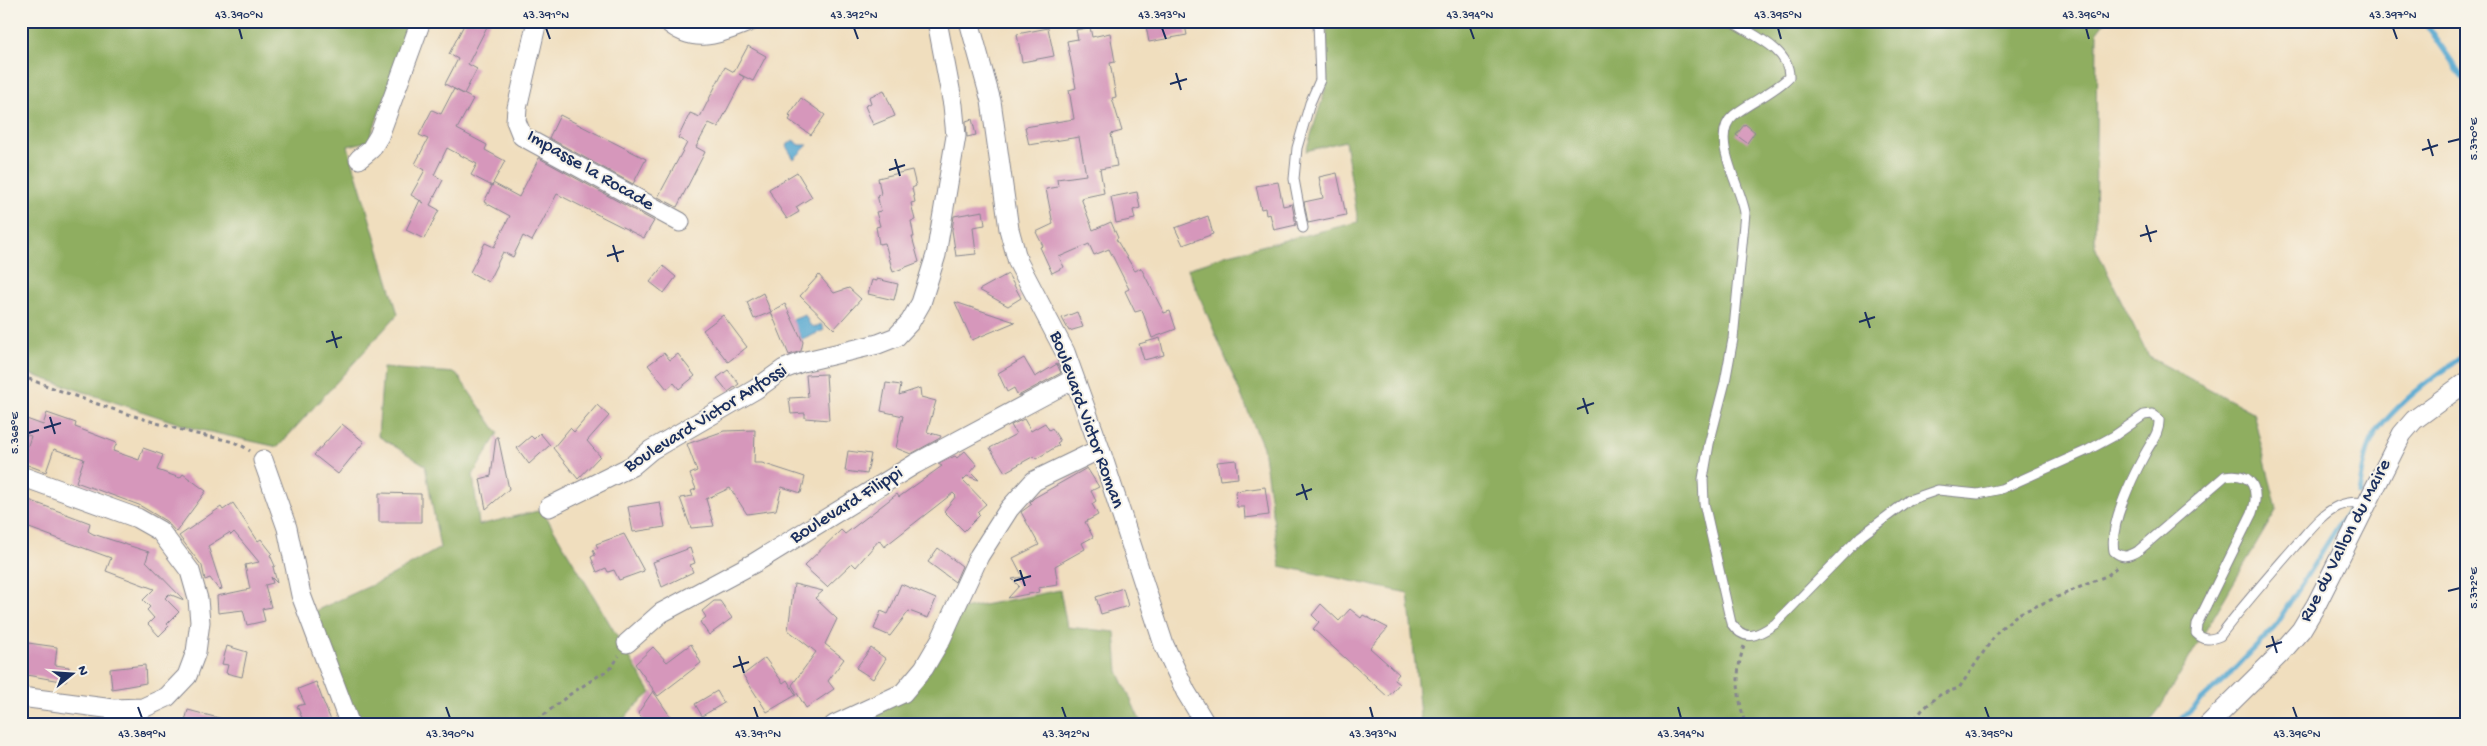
<svg xmlns="http://www.w3.org/2000/svg" width="2487" height="746" viewBox="0 0 2487 746" font-family="'Gochi Hand',sans-serif">
  <style>
    .forest { fill: #8fae61; stroke: #556e60 }
    .water { fill: #55a7d0; stroke: #386b97 }
    .lines { fill: none; stroke-linecap: round; stroke-linejoin: round }
    .stream { stroke: #55a7d0; stroke-width: 5 }
    .building { fill: #d697bb }
    .service-casing { stroke: #86868e; stroke-width: 11 }
    .minor-casing { stroke: #86868e; stroke-width: 21 }
    .path { stroke: #86868e; stroke-width: 3; stroke-dasharray: 4 4; stroke-linecap: butt }
    .service { stroke: #fff; stroke-width: 9 }
    .minor { stroke: #fff; stroke-width: 19 }
    .ticks { fill: none; stroke: #1b2f5e; stroke-width: 2 }
    .labels { text-anchor: middle; dominant-baseline: central; stroke-width: 4; stroke-linejoin: round; paint-order: stroke }
    .street-label { font-size: 19px; fill: #1b2f5e; stroke: #f7f3e8 }
    .neatline { fill: none; stroke: #1b2f5e; stroke-width: 2 }
    .ticks-label { font-size: 12px; text-anchor: middle; fill: #1b2f5e }
  </style>
  <rect width="100%" height="100%" fill="#f7f3e8"/>
  <filter id="ink" filterUnits="userSpaceOnUse"><feTurbulence type="fractalNoise" baseFrequency=".02" numOctaves="2"/><feDisplacementMap in="SourceGraphic" scale="10" xChannelSelector="R" yChannelSelector="G"/><feConvolveMatrix kernelMatrix="1 2 1 2 8 2 1 2 1" color-interpolation-filters="sRGB"/></filter>
  <filter id="wash" filterUnits="userSpaceOnUse"><feTurbulence type="fractalNoise" baseFrequency=".0096" numOctaves="4" result="noise"/><feDisplacementMap in="SourceGraphic" scale="20" xChannelSelector="R" yChannelSelector="G"/><feGaussianBlur stdDeviation="1.12" result="paint"/><feColorMatrix in="noise" values="0 0 0 0 0 0 0 0 0 0 0 0 0 0 0 0 0 1.4 0 .05"/><feComposite in="paint" operator="in"/></filter>
  <g filter="url(#wash)">
    <rect width="100%" height="100%" fill="#f0debe"/>
    <path class="forest" d="M21,21h392l-44,120 -21,5 50,168 -120,133 -86,-19 -171,-57z
      M1327,21h779l-9,12 -2,214 54,110 104,55 24,97 -117,199 -13,17h-726l-13,-132 -128,-27 -17,-119 -75,-178 37,-14 133,-33 -13,-81 -39,10 21,-67z
      M383,368l73,5 42,60 -25,42 6,50 63,-15c37,60 72,122 109,183l-19,16 -13,16h-264l-40,-114 68,-31 57,-32 -15,-83 -47,-29z
      M1060,590l7,37 48,5 3,39 24,54h-294l55,-26 60,-90z"/>
    <path class="water" d="M793,140l7,5h8l-14,14 -8,-13z
      M805,315l5,10 5,2 6,-3 3,6 -22,10 -10,-20z"/>
    <g class="lines">
      <path class="stream" d="M2424,21l42,61
        M2359,493c3,-16 5,-38 13,-53 16,-31 65,-66 94,-86
        M2174,725l56,-51 43,-45 74,-117"/>
    </g>
    <g id="blocks">
      <path class="building" d="M466,21h24l-22,43 9,5 -13,25 -19,-10 13,-25 -9,-5z
        M1145,21h39l3,14 -38,7z
        M1090,27l2,10 18,-4 5,29 -5,1 6,34 -4,1 10,33 -11,3 6,32 -17,3 4,24 -23,5 12,32 18,-8 7,16 -2,1 19,32 6,-3 23,45 6,-2 6,18 -24,9 -10,-28 -7,2 -10,-21 4,-2 -20,-40 -15,6 -5,-11 -30,13 5,10 -12,6 -12,-26 3,-1 -7,-14 17,-8 -7,-35 12,-2 -1,-8 29,-4 -7,-38 -50,8 -4,-18 49,-8 -5,-29 7,-2 -9,-47 11,-2 -2,-9z
        M1048,28l6,28 -32,6 -5,-28z
        M748,46l18,10 -13,25 -14,-7 5,3 -26,50 -9,-4 -13,24 9,5 -28,55 -19,-10 29,-54 -9,-5 12,-25 10,4 25,-50 9,5z
        M454,89l19,10 -16,30 30,16 -2,5 20,11 -12,22 26,14 20,-39 115,63 -10,17 -87,-44 -25,47 -9,-5 -10,21 -10,-5 -15,30 -18,-10 15,-29 9,4 16,-31 -26,-14 9,-18 -1,2 -21,-11 6,-11 -30,-16 -13,27 9,5 -13,25 9,5 -15,29 -18,-9 14,-30 4,3 -13,-8 14,-25 -10,-6 13,-25 -9,-4 13,-25 9,4z
        M884,90l11,26 -22,9 -8,-19 6,-3 -2,-6z
        M801,98l24,17 -14,20 -22,-15 2,-3 -2,-2z
        M560,115l86,44 -13,25 -84,-46z
        M972,119l4,16 -9,2 -1,-16z
        M1745,124l10,8 -8,11 -11,-8z
        M912,170l4,16 -4,2 3,14 -4,1 4,17 -4,1 3,16h-2l7,25 -26,10 -8,-29 -6,1 -3,-17 4,-1 -4,-14 5,-1 -4,-16 4,-1 -3,-16z
        M797,172l15,25 -16,10 3,5 -12,7 -14,-21 -4,-9z
        M1337,173l9,42 -38,8 -4,-21 19,-4 -4,-21z
        M1278,182l5,24 9,-2 4,21 -22,5 -4,-16 -4,1 -1,-7 -4,1 -5,-23z
        M1137,192l3,16 -7,2 2,9 -19,4 -5,-26z
        M983,211l2,14 -12,2 3,27 -20,2 -4,-26 2,-14z
        M1208,216l5,18 -30,11 -8,-17z
        M663,266l13,11 -12,16 -14,-11z
        M1008,274l13,24 -13,8 -29,-16z
        M819,275l15,18 15,-5 12,11 -27,30 -34,-33z
        M877,279l21,5 -4,16 -26,-6 4,-14 5,1z
        M763,293l8,19 -17,7 -7,-17z
        M955,302l60,20 -43,18z
        M785,304l18,38 -2,9 -12,4 -18,-43z
        M1077,312l6,15 -14,4 -7,-13z
        M723,315l24,32 -19,15 -25,-32z
        M1160,338l4,17 -20,5 -5,-16z
        M664,353l6,7 8,-6 17,22 -16,13 -5,-6 -7,6 -19,-24z
        M1024,358l11,19 22,-13 4,9 -43,23 -4,-8 -7,4 -9,-19z
        M728,370l11,14 -11,8 -11,-14z
        M826,374l3,46 -24,-2v-5l-14,1 -2,-16 19,-1 -2,-22z
        M886,383l15,2 -2,10 21,-7 1,9 15,4 -9,31 14,4 -1,2 -29,16 -15,-6 7,-32 -22,-5z
        M597,405l12,11 -22,25 13,15 -22,23 -25,-31 17,-20 4,4z
        M47,413l29,10 -1,4 42,16 -4,8 26,9 4,-12 20,7 -6,15 23,8 3,-4 23,17 -30,41 -10,-11 -27,-16 -63,-23 8,-23 -30,-10 -8,23 -21,-8 -1,-6 7,-22 -10,-3v-16l22,8z
        M1024,419l7,12 14,-8 4,7 3,-2 8,13 -3,2 2,2 -23,14 -2,-3 -29,16 -15,-24 26,-14 -5,-9z
        M342,424l22,18 -26,32 -24,-19z
        M755,430l-1,33h8l43,14 -4,16 -19,-6 -6,23 -29,4 -17,-26 -24,11 8,27 -23,2 -11,-30 13,-2 -2,-5 5,-2 -6,-15 7,-3 -10,-27 37,-13z
        M540,433l10,12 -21,19 -12,-16 14,-12 3,3z
        M496,437h2l11,52 -23,20 -6,-30 11,-3z
        M848,451l23,3 -4,20 -22,-3z
        M965,451l12,14 -6,7 8,8 -12,-4 -4,4 23,24 -9,8 3,3 -16,16 -20,-20 12,-15 -3,-3 -69,54 -5,-7 -23,27 -4,-4 -25,24 -23,-21 37,-36 4,4 52,-40 2,3 43,-31 -4,-2 17,-8 2,2z
        M1236,460l2,18 -18,2 -3,-18z
        M1087,468l12,19 -8,4 5,10 -4,3 6,11 -13,7 8,15 -11,6 3,6 -30,17 3,19 -20,3 1,4 -31,6 11,-12 -7,-7 11,-2 -10,-19 26,-13 -18,-33 11,-8 -2,-2 4,-4z
        M1265,487l4,28 -24,3 -1,-11h-7l-1,-16z
        M379,493l42,1v28h-42z
        M21,497l69,26 -2,8 5,3 56,18 -3,9 38,39 -15,-6 -4,4 14,14 -12,12 2,2 -10,10 -11,-12 6,-6 -7,-8 3,-3 -7,-7 11,-11 -48,-18 5,-13 -90,-33z
        M660,502l5,25 -32,5 -5,-25z
        M233,503l25,38 3,-2 11,14 -2,2 5,11 -2,1 4,16 -6,-6 2,6 -8,2 6,22 -9,2 3,12 -18,4 -4,-15 -25,3 -1,-17 33,-7 -5,-24 14,-3 -25,-30 -3,3 -2,-2 -21,13 14,43 -3,1 -9,-12 -5,2 -3,-14 -23,-30 42,-29 2,3z
        M624,534l20,37 -25,9 -5,-10 -6,2 -2,-4 -9,4 -6,-15 4,-2 -2,-5 5,-2 -2,-4z
        M690,548l5,15 -5,2 3,7 -31,15 -9,-25z
        M938,548l24,18 -7,16 -27,-20z
        M794,584l29,7 -8,7 22,21 -12,25 19,15 -16,22 6,8 -28,19 -14,-23 24,-33 -28,-22z
        M901,584l35,15 -8,19 -19,-7 -19,25 -16,-7 7,-18 7,3 2,-4z
        M1123,588l5,18 -27,8 -5,-17z
        M714,601h6l12,17 -23,17 -9,-13 6,-5 -4,-6z
        M1321,604l18,17 11,-12 11,9 2,-3 25,13 -18,20 29,26 -5,6 5,4 -11,13 -75,-68 6,-7 -7,-7z
        M21,642l36,5 -2,18 14,2 -3,15 -45,-8z
        M691,644l10,19 -43,33 -23,-32 18,-17 14,15z
        M227,646l20,6 -5,25 -16,-4 2,-8 -6,-1z
        M871,648l15,11 -13,20 -17,-11z
        M765,658l18,25 4,-3 9,15 -29,17 -24,-37z
        M145,665l1,18 -34,6 -2,-20z
        M316,682l7,19 10,24h-28l-8,-19 8,-2 -7,-15z
        M653,691l15,22 8,12h-29l-9,-12z
        M717,691l7,12 -22,13 -7,-12z
        M188,710l38,10v5h-42z"/>
    </g>
  </g>
  <g filter="url(#ink)">
    <use href="#blocks" fill-opacity="0" stroke="#86868e" stroke-width="1"/>
    <g class="lines">
      <defs>
        <path id="service" d="M1731,21c21,14 59,28 58,56 -16,16 -37,24 -55,38 -26,21 7,71 11,98l-12,126 -8,43 -16,62 -6,35 1,24 27,120c14,20 26,13 44,1l86,-88 48,-36 29,-10 40,4 23,-5 87,-39 26,-14 30,-21 8,-1 7,5c1,14 -8,23 -14,35 -13,24 -36,71 -31,97 8,7 14,6 24,0l87,-75c28,-5 35,14 27,37l-55,111 -1,9c8,8 14,7 24,3 24,-32 50,-61 76,-91 12,-13 26,-32 42,-39 10,-4 20,-5 30,-2
          M1303,228l-9,-49 3,-31 13,-45 10,-23 -2,-59"/>
        <path id="minor" d="M537,21l-20,87 -1,13 6,15 158,86
          M667,21c29,25 52,12 84,0
          M969,21l22,80 18,128 9,33 47,90 35,97 64,196 22,47 20,33
          M359,159l12,-10 8,-13 42,-115
          M263,460l24,68 14,67 49,130
          M21,476l116,42 23,13 30,40 8,28 2,23 -4,30 -9,24 -20,21 -24,11 -30,1 -92,-12
          M549,507l83,-41 19,-16 105,-61 28,-20 18,-7 76,-18 18,-7 14,-15 11,-19 15,-48 20,-119 -3,-31 -16,-84
          M627,643l34,-30 95,-51 159,-98 159,-85
          M834,725l69,-32 21,-25 17,-29 38,-83 30,-47 25,-28 66,-32
          M2208,725l72,-71 21,-24 15,-25 86,-171 12,-14 52,-38"/>
      </defs>
      <use href="#service" class="service-casing"/>
      <use href="#minor" class="minor-casing"/>
      <path class="path" d="M21,376c55,21 111,41 168,56 20,6 45,6 61,19
        M1744,646c-10,29 -6,49 1,79
        M531,725l38,-30 43,-28 7,-11
        M1910,725l13,-16 18,-15 18,-6 39,-57 20,-17 90,-39 10,-9"/>
      <use href="#service" class="service"/>
      <use href="#minor" class="minor"/>
    </g>
  </g>
  <path class="ticks" d="M239,28l3,11M546,28l4,11M854,28l4,11M1162,28l4,11M1470,28l4,11M1778,28l3,11M2086,28l3,11M2393,28l4,11M1176,73l5,17M1170,84l17,-5M2428,139l5,17M2448,142l12,-3M2422,150l16,-5M895,159l5,17M889,170l16,-5M2146,225l5,17M2140,236l17,-5M613,245l5,17M607,256l17,-5M1865,312l5,16M1859,322l16,-5M332,331l5,17M326,342l16,-5M1583,398l5,16M1577,409l17,-6M50,417l5,17M44,428l17,-5M28,433l11,-3M1302,484l5,16M1296,495l16,-6M1020,570l5,16M1014,581l17,-5M2448,591l12,-3M2272,636l5,17M2266,647l16,-5M739,656l5,17M733,667l16,-5M138,707l4,11M446,707l4,11M754,707l4,11M1062,707l4,11M1370,707l3,11M1678,707l3,11M1985,707l4,11M2293,707l4,11"/>
  <g class="labels">
    <g class="street-label">
      <text transform="translate(590 171) rotate(30)">Impasse la Rocade</text>
      <text transform="translate(706 419) rotate(-32)">Boulevard Victor Anfossi</text>
      <text transform="translate(1086 420) rotate(70)">Boulevard Victor Roman</text>
      <text transform="translate(847 506) rotate(-32)">Boulevard Filippi</text>
      <text transform="translate(2346 541) rotate(-63)">Rue du Vallon du Maire</text>
    </g>
  </g>
  <rect width="2487" height="746" fill="none" stroke="#f7f3e8" stroke-width="55"/>
  <g transform="translate(72 674) rotate(73)" stroke="#f7f3e8" stroke-width="4" paint-order="stroke">
  <path d="M0-4L9 19L0 12L-9 19Z" fill="#1b2f5e"/>
  <text y="-8" font-size="14" font-weight="bold" text-anchor="middle" fill="#1b2f5e">N</text>
  </g>
  <rect x="28" y="28" width="2432" height="690" class="neatline"/>
  <g class="ticks-label">
    <text x="239" y="18">43.390°N</text>
    <text x="546" y="18">43.391°N</text>
    <text x="854" y="18">43.392°N</text>
    <text x="1162" y="18">43.393°N</text>
    <text x="1470" y="18">43.394°N</text>
    <text x="1778" y="18">43.395°N</text>
    <text x="2086" y="18">43.396°N</text>
    <text x="2393" y="18">43.397°N</text>
    <text transform="translate(2473 139) rotate(-90)" y="4">5.370°E</text>
    <text transform="translate(14 433) rotate(-90)" y="4">5.368°E</text>
    <text transform="translate(2473 588) rotate(-90)" y="4">5.372°E</text>
    <text x="142" y="737">43.389°N</text>
    <text x="450" y="737">43.390°N</text>
    <text x="758" y="737">43.391°N</text>
    <text x="1066" y="737">43.392°N</text>
    <text x="1373" y="737">43.393°N</text>
    <text x="1681" y="737">43.394°N</text>
    <text x="1989" y="737">43.395°N</text>
    <text x="2297" y="737">43.396°N</text>
  </g>
</svg>
